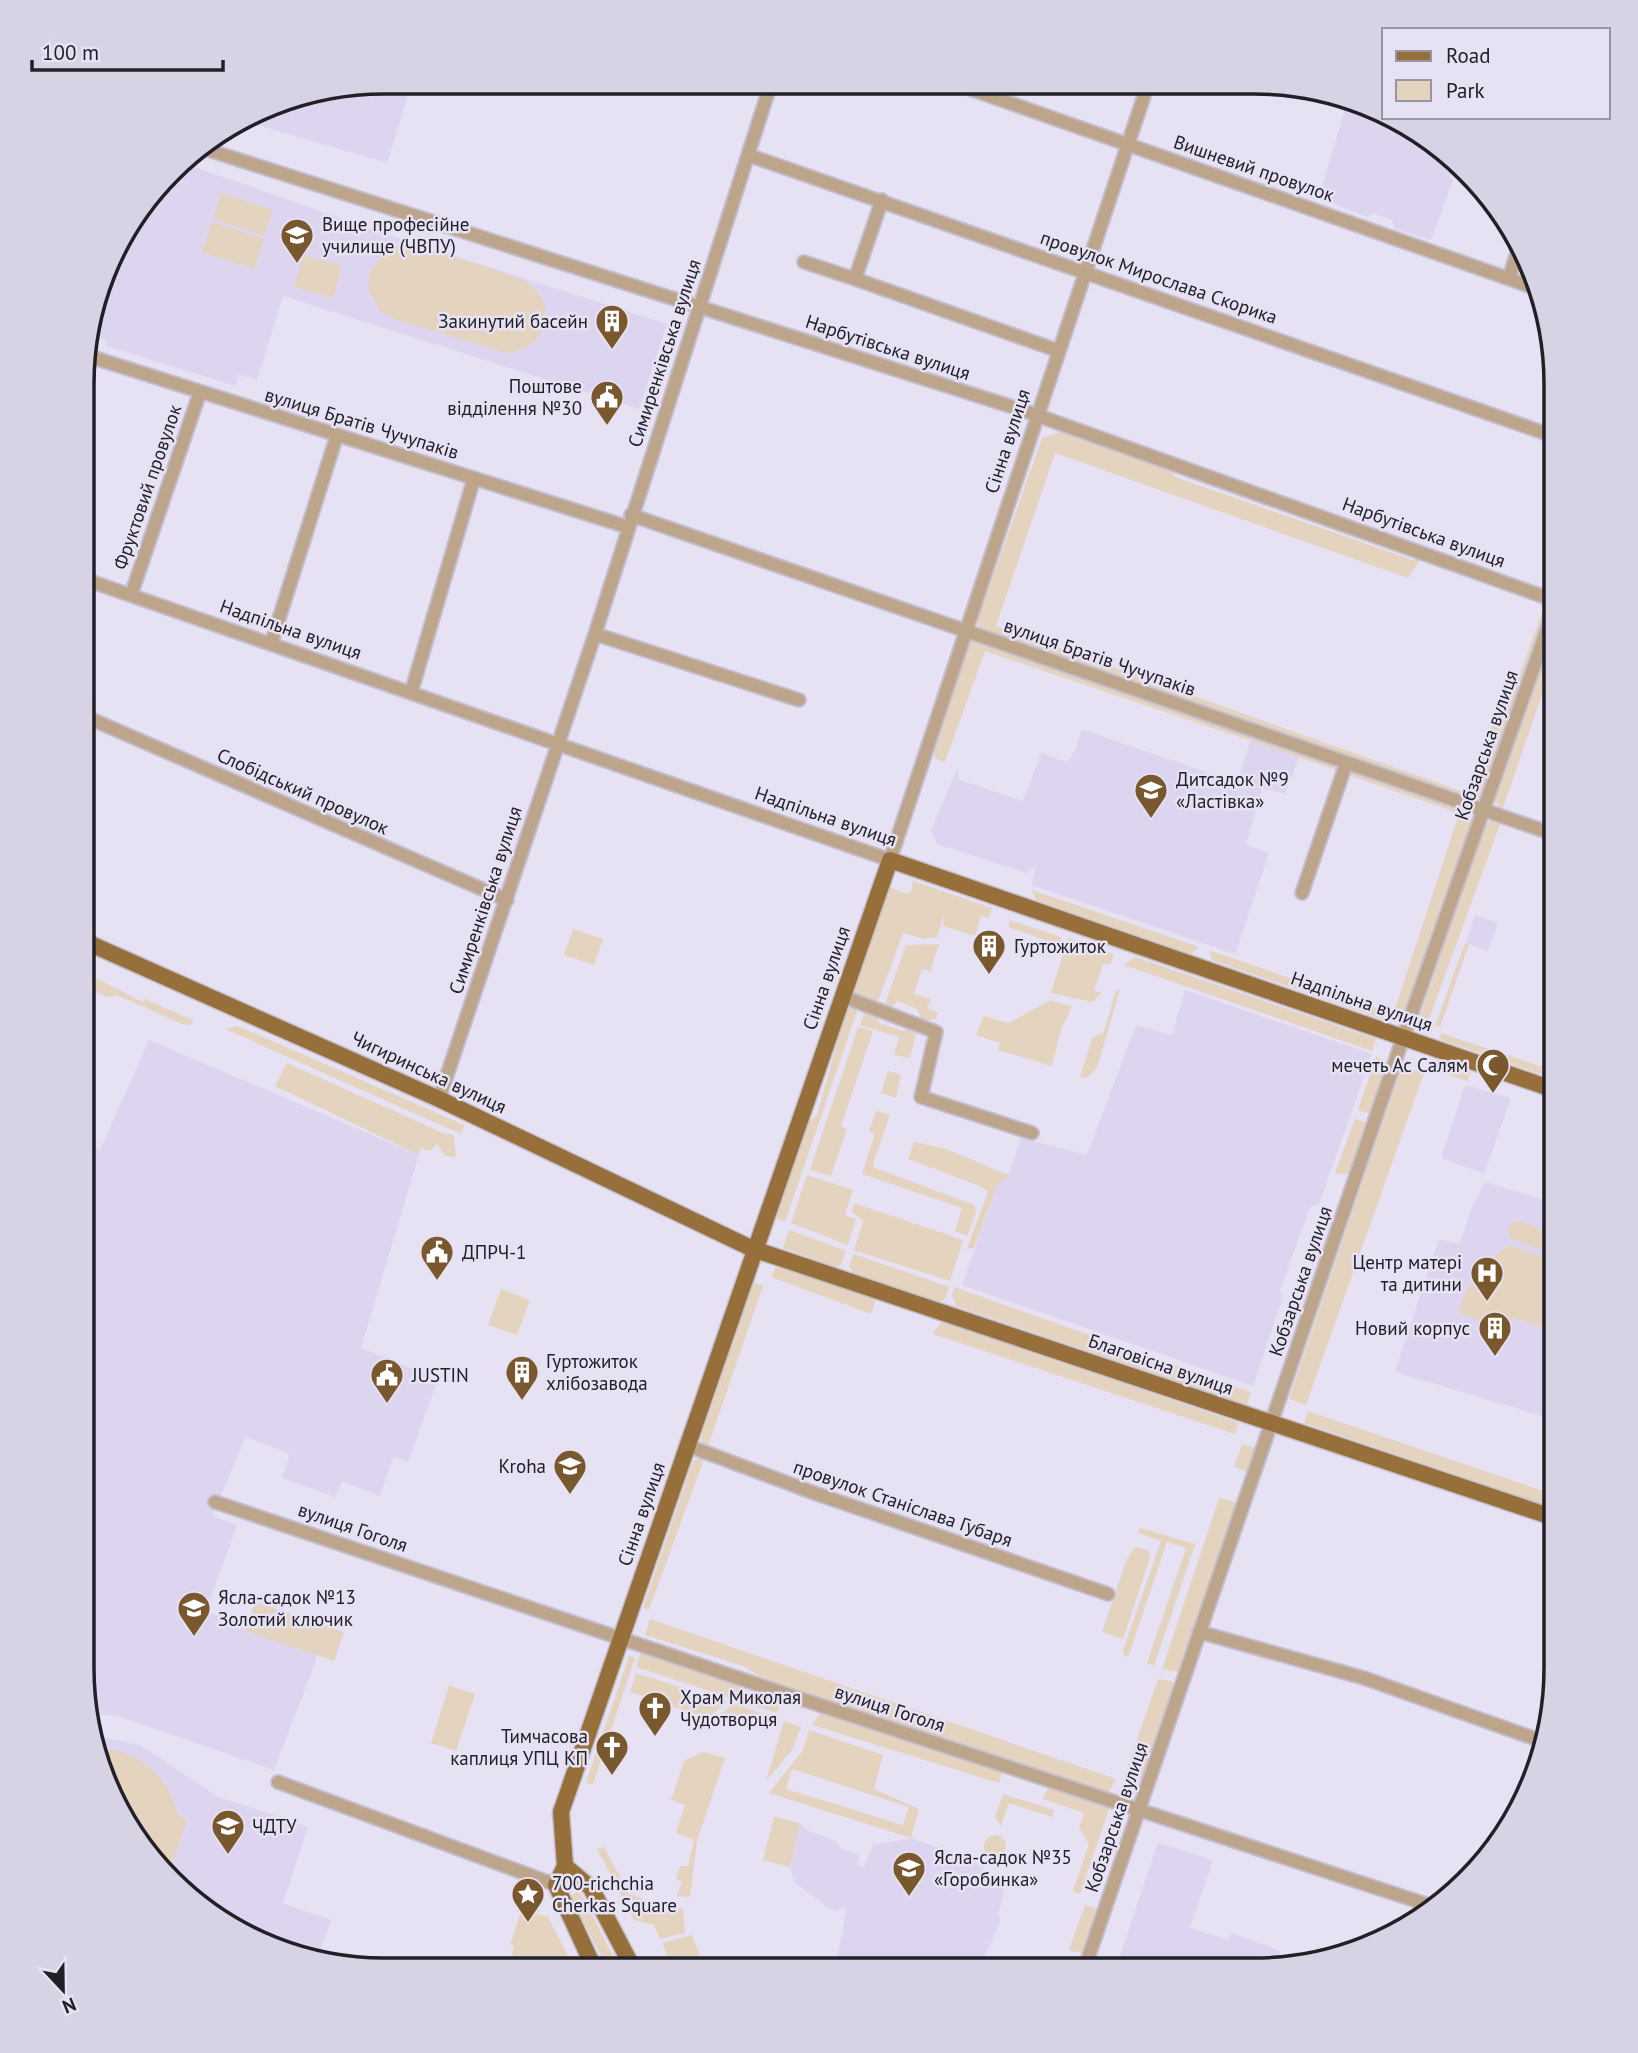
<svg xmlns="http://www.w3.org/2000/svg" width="1638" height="2053" viewBox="0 0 1638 2053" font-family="'PT Sans',sans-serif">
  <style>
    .built { fill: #ddd5ef }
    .green { fill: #e4d3bf; fill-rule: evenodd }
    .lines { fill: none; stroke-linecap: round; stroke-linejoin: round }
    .minor-casing { stroke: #c4becf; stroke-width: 16 }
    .major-casing { stroke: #c4becf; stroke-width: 19 }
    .minor { stroke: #bca58a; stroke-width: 12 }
    .major { stroke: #976f3a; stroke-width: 16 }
    .labels { text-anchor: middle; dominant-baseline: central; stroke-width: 5; stroke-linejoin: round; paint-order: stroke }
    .street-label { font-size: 19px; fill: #222027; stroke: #e7e1f4 }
    .poi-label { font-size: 19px; fill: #222027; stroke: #e7e1f4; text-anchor: start }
    .rim { fill: none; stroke: #222027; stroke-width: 3.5 }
  </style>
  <rect width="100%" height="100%" fill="#e7e1f4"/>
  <path class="built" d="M384,82h28l-25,81 -141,-41 41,-24z
    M1346,105l76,28 31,33 -4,12 4,2 -22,60 -37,-11 -1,-8 -20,-8 -5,4 -49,-19z
    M181,162l192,68 294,94 -28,85 -356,-113 -26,84 -18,-6 -4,12 -128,-40 -3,-7 -6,-3 -6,5 -5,-2 36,-105z
    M1082,729l155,54 14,-44 48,18 -14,37 -23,-6 -16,57 23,8 -34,101 -203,-69 4,-20 -9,8 -7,-2 -83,-27 -6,-13 27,-65v13l65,22 18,-48 26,9 8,-11z
    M1475,915l23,8 -10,28 -22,-8z
    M1185,990l187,64 -53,150 -9,3 -30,83 3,7 -30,89 -291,-101 35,-99 12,-11 12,-37 66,17 49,-130 36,10z
    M149,1040l270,115 -58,193 77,31 -30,83 -15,-6 -13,40 -38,-15 -7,16 -53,-19 8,-24 -44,-17 -34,79 25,9 -31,86 110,41v8l-42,110 -159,-55h-27l-1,-11 6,-23 -10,-3 -1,-9 1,-527 17,8z
    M1465,1085l46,13 -27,76 -43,-16z
    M1485,1182l70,21v217l-160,-48 44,-133 21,5 11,-34z
    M91,1735l49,10 79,52 89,30 -25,76 48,17 -14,41 -29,-6 -71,-35 -94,-101 -31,-73z
    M800,1823l7,7 27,10 8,9 18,6 -3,10 7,2 9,-22 38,-7 57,19 20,16 19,6 -9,37 3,3 -19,44 4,1 -2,6h-151l9,-34 4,-29 -9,4 -10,-4 -33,-25 -4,-15z
    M1158,1843l55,17 -23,68 38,12 3,-7 50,18 -6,18 -160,1z"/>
  <path class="green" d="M221,193l52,17 -9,26 -51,-17z
    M212,222l52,17 -10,30 -52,-17z
    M400,246l17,1c28,9 93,23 114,39 14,11 18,29 11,45 -7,14 -20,20 -35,22l-113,-34 -14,-8 -12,-22 2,-17 15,-20z
    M303,255l39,11 -9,32 -39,-11z
    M1059,432l111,36 5,9 238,83 8,-2 -13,20 -353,-125 -59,173 471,167 35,-93 11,-7 31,-86 3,3 -63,187 -18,1 -486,-170 -3,-6 65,-184z
    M1556,627v27l-54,157 -7,-10z
    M977,638l361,125 -2,7 -351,-119 -40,111 -9,-3 -2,-5 36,-112z
    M1347,769l111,37 -3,6 -110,-38z
    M1461,808l7,3 4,11 -66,191 -11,-4z
    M1490,821h11l-73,201 -9,-3 66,-193z
    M913,881l79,27 -3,10 -8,-2 -6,20 -32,-10 1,-12 -7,23 -13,2 -21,-6 -25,68 -4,3 -18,-6 -2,-6 36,-105 16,7 5,-2z
    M1032,890l167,57 -8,7 -155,-54z
    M1010,920l51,17 -2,8 -51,-18z
    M573,929l30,10 -9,26 -30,-10z
    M1068,938l46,16 -4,11 -7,-1 -9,26 8,3 -10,9 -41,-9z
    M1465,943l4,1 -29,83 -5,-1z
    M939,944l-8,24 2,4 -11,-3 -8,25 17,5 -4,9 11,4 -2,7 -14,2 -5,-12 -19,-8 -9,8 -5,-2 22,-62z
    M1209,950l179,62 -3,8 -173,-60z
    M1135,957l241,82 -4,12 -248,-86z
    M84,972l59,30 2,-3 50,22 -6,4 -7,-1 -65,-29 -10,2 -23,-10z
    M1120,989l-23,79 -11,10 -6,-1 12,-39 12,-6 12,-41z
    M1051,1000l21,7 -11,22 -9,37 -54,-16 2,-7 -24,-8 8,-19 24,7z
    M852,1006l6,2 -73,214 -9,-4 32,-96 9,-7 29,-104z
    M866,1008l11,3 2,12 25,8 8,-7 5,5 -7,29 -16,-3 5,-18 -39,-12z
    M238,1026l226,99 -3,9 -236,-105z
    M858,1027l15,4 -32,95 6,3 -16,47 -21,-6z
    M1441,1033l114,38v8l-116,-40z
    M1376,1057l13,5 -18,52 -13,-4z
    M1435,1060l36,12 -4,9 -36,-11z
    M287,1063l156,70 11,2 2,22 -11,-1 -8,-12 -7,7 -9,-3 -2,7 -144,-69z
    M1402,1066l22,7 -118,332 -17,-6z
    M888,1071l13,4 -5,23 -15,-5z
    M876,1111l14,4 -17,49 2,4 99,37 2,8 -9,23 -12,-5 7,-23 -100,-34 13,-40 -6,-3z
    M1355,1119l13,4 -17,51 -16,-1z
    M914,1142l32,7 63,26 -12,11 -23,62 -7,1 21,-57 -8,-6 -72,-27z
    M807,1175l46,15 -8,25 11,4 -8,26 -57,-22z
    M854,1203l109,37 -13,41 -96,-31 9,-29 -11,-9z
    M1514,1221c15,2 40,11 39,29l-5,2 -38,-14 -3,-8z
    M789,1230l57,21 -5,14 -5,2 -53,-19z
    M1509,1245l46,17v70l-42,-14 -6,11 -47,-15c-6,-16 35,-60 49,-69z
    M854,1254l95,33 -4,12 -7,3 -85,-29 -4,-7z
    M775,1268h7l94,31 -5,15 -100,-37z
    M754,1282l9,4 -55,160 -6,-3 -1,-6z
    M954,1287l297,105 -4,13 -291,-99 -4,-10z
    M501,1289l29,11 -13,35 -29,-10z
    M942,1321l297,102 -4,11 -302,-100z
    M1308,1411l247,84v14l-251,-86z
    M1242,1444l13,4 -7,24 -14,-5z
    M705,1456l-56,154 -6,-2 50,-147z
    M1219,1498l18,5 -59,169 -16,-3z
    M1140,1528l55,16 -41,122 -7,-3 39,-115 -19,-6 -39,115 -4,-2 -1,-5 38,-109 -23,-8z
    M1135,1547l14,4 1,7 -27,81 -21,-7 24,-71z
    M255,1602l89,30 -10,29 -89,-30z
    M650,1619l466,160 -7,14 -341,-112 -25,-15 -98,-31z
    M641,1651l101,32 -2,9 27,10 4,-8 8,12 -2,7 -141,-46z
    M629,1656l6,2 -42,126 -7,-1z
    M636,1673l91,29 -19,16 -78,-26z
    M1158,1679l14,2 2,4 -33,94 -16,-4z
    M449,1686l26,8 -19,57 -25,-8z
    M734,1704l41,14 -10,6 -15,-5 -4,10 -32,-10z
    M822,1711l180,60 -3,12 -187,-58z
    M784,1721l17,6 -9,23 -26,31z
    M809,1730l74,25 -9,34 45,20 -8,29 -142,-45 34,-43zM792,1769l117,38 -6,18 -117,-36z
    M93,1749c43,-2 76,26 85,67l9,4 -17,50 -47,-51z
    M703,1752l22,6 -28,83 -7,56 -13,-1 5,-14 -6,-3 4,-13h8l6,-26 -18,-7 9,-28 -20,-8 7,1 12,-37z
    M1049,1785l61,21 -30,88 -7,-3 16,-47 -10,-16 5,-15 -41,-14z
    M1003,1794l51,16 -2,7 -43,-14 -8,23 -6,-9z
    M774,1817l26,6 -10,44 -27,-7z
    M984 1846a11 11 0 1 1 22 0a11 11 0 1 1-22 0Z
    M604,1847l25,47 22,7 4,7 14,4 2,-5 12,2 2,24 -25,6 -6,-14 -20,-5 -37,-71z
    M577,1892l5,3 38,75h-11l-37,-70v-5z
    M1085,1905l12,4 -15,44 -13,-3z
    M526,1910l22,7 27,53h-55l-8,-16 2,-8 -4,-1 10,-31 5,1z
    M692,1935l13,35h-31l-12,-27z"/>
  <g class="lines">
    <defs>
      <path id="minor" d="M956,84l582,205
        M202,148l820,262 534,191
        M748,155l808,282
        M882,200l-27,79 204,72
        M804,262l51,17
        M1509,278l11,-34
        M85,355l543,172
        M631,515l925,320
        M84,579l806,281 258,-776
        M131,595l69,-203
        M595,634l204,66
        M271,644l66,-209
        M411,693l63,-215
        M84,716l423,184
        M1302,893l44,-129
        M842,996l94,36 -15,65 111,36
        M439,1099l156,-465 176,-551
        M686,1445l131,49 291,100
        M215,1502l574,193 646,212
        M1199,1632l165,46 175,62
        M278,1782l278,103
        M1084,1970l319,-932 153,-434"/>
      <path id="major" d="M84,941l355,158 314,150 802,269
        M565,1866l26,22 43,82
        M595,1970l-39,-85 9,-19 -4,-54 329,-952 665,230"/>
    </defs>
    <use href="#minor" class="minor-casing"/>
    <use href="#major" class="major-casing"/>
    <use href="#minor" class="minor"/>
    <use href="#major" class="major"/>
  </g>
  <defs>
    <symbol id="university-pin" viewBox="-11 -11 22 30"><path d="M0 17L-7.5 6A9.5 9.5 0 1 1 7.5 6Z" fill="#79582e" stroke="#e7e1f4"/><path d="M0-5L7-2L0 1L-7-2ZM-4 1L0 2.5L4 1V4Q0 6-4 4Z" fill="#fff"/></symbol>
    <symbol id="building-pin" viewBox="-11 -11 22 30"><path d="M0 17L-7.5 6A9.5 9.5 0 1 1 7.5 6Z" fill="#79582e" stroke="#e7e1f4"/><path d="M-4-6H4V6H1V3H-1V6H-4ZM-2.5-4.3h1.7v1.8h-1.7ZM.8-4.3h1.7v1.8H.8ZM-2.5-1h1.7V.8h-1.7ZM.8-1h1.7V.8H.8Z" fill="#fff"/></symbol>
    <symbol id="civic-pin" viewBox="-11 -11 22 30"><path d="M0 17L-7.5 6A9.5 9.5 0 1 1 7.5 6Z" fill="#79582e" stroke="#e7e1f4"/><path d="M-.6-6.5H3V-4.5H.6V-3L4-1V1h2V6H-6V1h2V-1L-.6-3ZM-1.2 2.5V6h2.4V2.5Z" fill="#fff"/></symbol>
    <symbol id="school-pin" viewBox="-11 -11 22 30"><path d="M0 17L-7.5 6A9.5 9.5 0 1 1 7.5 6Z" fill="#79582e" stroke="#e7e1f4"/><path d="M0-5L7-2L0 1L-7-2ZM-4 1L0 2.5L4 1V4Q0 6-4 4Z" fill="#fff"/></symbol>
    <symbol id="mosque-pin" viewBox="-11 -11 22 30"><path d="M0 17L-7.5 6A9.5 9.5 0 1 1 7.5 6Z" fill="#79582e" stroke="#e7e1f4"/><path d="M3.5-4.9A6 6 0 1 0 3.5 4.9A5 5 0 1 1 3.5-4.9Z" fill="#fff"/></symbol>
    <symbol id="hospital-pin" viewBox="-11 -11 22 30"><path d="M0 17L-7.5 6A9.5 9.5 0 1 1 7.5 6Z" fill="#79582e" stroke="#e7e1f4"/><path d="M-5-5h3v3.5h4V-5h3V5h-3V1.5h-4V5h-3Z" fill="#fff"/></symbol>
    <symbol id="church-pin" viewBox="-11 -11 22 30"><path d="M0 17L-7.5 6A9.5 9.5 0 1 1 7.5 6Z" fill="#79582e" stroke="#e7e1f4"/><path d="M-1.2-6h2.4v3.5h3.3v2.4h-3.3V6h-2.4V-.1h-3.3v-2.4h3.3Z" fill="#fff"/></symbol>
    <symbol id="sight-pin" viewBox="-11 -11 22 30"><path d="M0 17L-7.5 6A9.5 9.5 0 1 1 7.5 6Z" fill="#79582e" stroke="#e7e1f4"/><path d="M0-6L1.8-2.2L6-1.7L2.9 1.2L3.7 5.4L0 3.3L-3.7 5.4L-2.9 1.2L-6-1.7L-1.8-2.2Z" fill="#fff"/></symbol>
  </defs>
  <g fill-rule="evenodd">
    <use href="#university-pin" x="278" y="216" width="38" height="52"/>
    <use href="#building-pin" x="593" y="302" width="38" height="52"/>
    <use href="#civic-pin" x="588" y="378" width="38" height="52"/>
    <use href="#school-pin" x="1132" y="771" width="38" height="52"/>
    <use href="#building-pin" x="970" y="927" width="38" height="52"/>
    <use href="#mosque-pin" x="1474" y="1046" width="38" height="52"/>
    <use href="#civic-pin" x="418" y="1233" width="38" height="52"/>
    <use href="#hospital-pin" x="1468" y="1254" width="38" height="52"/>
    <use href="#building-pin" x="1476" y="1309" width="38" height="52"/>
    <use href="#building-pin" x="503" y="1353" width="38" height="52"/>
    <use href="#civic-pin" x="368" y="1356" width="38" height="52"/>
    <use href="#school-pin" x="551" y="1447" width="38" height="52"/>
    <use href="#school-pin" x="175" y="1589" width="38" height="52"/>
    <use href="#church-pin" x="636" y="1689" width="38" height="52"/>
    <use href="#church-pin" x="593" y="1728" width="38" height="52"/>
    <use href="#university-pin" x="209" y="1807" width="38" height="52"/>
    <use href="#school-pin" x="890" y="1849" width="38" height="52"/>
    <use href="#sight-pin" x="509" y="1875" width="38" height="52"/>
  </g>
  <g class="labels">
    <g class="street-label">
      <text transform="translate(1254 168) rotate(19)">Вишневий провулок</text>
      <text transform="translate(1159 277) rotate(19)">провулок Мирослава Скорика</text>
      <text transform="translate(888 347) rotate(18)">Нарбутівська вулиця</text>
      <text transform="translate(664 353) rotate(-72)">Симиренківська вулиця</text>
      <text transform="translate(362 423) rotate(17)">вулиця Братів Чучупаків</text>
      <text transform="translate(1007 441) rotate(-72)">Сінна вулиця</text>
      <text transform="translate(147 487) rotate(-71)">Фруктовий провулок</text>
      <text transform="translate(1424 532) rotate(20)">Нарбутівська вулиця</text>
      <text transform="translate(291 629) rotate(19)">Надпільна вулиця</text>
      <text transform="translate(1100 657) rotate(19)">вулиця Братів Чучупаків</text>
      <text transform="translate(1486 745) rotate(-71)">Кобзарська вулиця</text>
      <text transform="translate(303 791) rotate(24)">Слобідський провулок</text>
      <text transform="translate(826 816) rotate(19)">Надпільна вулиця</text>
      <text transform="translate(485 900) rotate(-72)">Симиренківська вулиця</text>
      <text transform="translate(826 978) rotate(-71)">Сінна вулиця</text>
      <text transform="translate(1362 1001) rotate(19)">Надпільна вулиця</text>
      <text transform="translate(429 1072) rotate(25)">Чигиринська вулиця</text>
      <text transform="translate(1300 1281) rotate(-71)">Кобзарська вулиця</text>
      <text transform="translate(1161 1364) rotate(19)">Благовісна вулиця</text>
      <text transform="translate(903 1503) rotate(19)">провулок Станіслава Губаря</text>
      <text transform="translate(641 1514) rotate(-71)">Сінна вулиця</text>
      <text transform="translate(353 1527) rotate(19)">вулиця Гоголя</text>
      <text transform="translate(890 1708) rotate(18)">вулиця Гоголя</text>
      <text transform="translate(1116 1817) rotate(-71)">Кобзарська вулиця</text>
    </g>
    <g class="poi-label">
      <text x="322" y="224">Вище професійне<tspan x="322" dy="22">училище (ЧВПУ)</tspan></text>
      <text x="588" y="321" text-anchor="end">Закинутий басейн</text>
      <text x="582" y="386" text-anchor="end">Поштове<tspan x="582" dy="22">відділення №30</tspan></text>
      <text x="1176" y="779">Дитсадок №9<tspan x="1176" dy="22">«Ластівка»</tspan></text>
      <text x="1014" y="946">Гуртожиток</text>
      <text x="1468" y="1065" text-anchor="end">мечеть Ас Салям</text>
      <text x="462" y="1252">ДПРЧ-1</text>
      <text x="1462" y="1262" text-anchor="end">Центр матері<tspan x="1462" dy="22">та дитини</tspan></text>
      <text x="1470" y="1328" text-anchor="end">Новий корпус</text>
      <text x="546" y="1361">Гуртожиток<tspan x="546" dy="22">хлібозавода</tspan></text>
      <text x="412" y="1375">JUSTIN</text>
      <text x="546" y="1466" text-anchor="end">Kroha</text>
      <text x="218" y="1597">Ясла-садок №13<tspan x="218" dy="22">Золотий ключик</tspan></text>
      <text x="680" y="1697">Храм Миколая<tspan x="680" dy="22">Чудотворця</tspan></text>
      <text x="588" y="1736" text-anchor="end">Тимчасова<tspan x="588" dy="22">каплиця УПЦ КП</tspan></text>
      <text x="252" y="1826">ЧДТУ</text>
      <text x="934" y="1857">Ясла-садок №35<tspan x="934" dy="22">«Горобинка»</tspan></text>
      <text x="552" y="1883">700-richchia<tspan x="552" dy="22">Cherkas Square</tspan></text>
    </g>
  </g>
  <path d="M0 0H1638V2053H0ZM384 94H1254A290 290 0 0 1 1544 384V1668A290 290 0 0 1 1254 1958H384A290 290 0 0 1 94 1668V384A290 290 0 0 1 384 94Z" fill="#d7d2e4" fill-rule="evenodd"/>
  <path class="rim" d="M384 94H1254A290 290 0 0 1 1544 384V1668A290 290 0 0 1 1254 1958H384A290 290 0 0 1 94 1668V384A290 290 0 0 1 384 94Z"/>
  <rect x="1382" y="28" width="228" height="91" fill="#e7e1f4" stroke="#9894a2" stroke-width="2"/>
  <rect x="1396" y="51" width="35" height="10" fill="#976f3a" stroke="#9894a2" stroke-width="2"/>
  <text x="1446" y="63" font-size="21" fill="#222027">Road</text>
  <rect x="1396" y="80" width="35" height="21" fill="#e4d3bf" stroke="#9894a2" stroke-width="2"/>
  <text x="1446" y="98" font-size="21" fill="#222027">Park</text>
  <g transform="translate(63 1990) rotate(158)" stroke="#e7e1f4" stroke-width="5" paint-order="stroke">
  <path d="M0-5L12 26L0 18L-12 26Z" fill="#222027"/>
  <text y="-10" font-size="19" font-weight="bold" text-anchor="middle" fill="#222027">N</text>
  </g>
  <path d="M32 60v10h191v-10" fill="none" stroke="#222027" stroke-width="3.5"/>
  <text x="42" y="60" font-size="21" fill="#222027" stroke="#e7e1f4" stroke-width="5" paint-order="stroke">100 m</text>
</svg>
